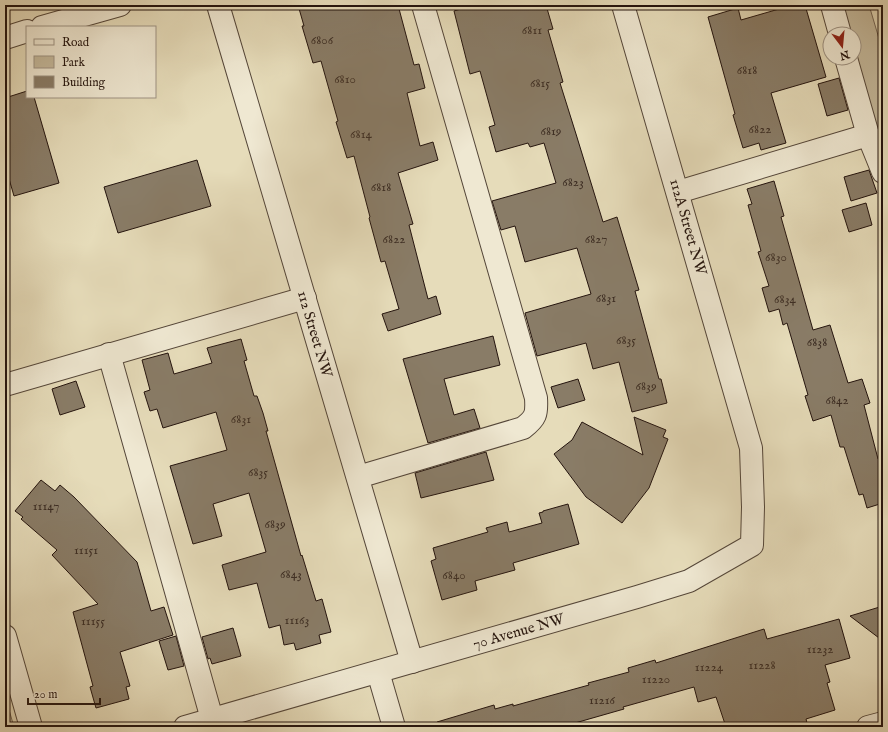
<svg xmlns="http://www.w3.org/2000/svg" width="888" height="732" viewBox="0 0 888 732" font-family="'IM FELL English',serif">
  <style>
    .green { fill: #c5ba9d; stroke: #746756 }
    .building { fill: #897c67; stroke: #24140e }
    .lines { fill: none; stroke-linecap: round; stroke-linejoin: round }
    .minor-casing { stroke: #544639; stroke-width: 24 }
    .minor { stroke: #efe8d2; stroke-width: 22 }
    .labels { text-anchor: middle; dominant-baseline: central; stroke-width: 3.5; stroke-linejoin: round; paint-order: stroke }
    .number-label { font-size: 13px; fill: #3d2e24 }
    .street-label { font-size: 15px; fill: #24140e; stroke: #efe8d2 }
  </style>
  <rect width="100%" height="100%" fill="#e6dcba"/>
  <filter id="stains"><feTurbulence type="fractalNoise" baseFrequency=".005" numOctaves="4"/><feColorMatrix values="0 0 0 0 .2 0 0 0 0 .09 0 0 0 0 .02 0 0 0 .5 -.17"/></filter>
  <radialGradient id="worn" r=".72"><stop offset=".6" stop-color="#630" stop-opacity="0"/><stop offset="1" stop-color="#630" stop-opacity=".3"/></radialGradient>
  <path class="green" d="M840,5h29l14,47v96l-29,-93v-21h-6z
    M5,696l9,31h-9z"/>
  <path class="building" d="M298,5h100l16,60 5,-1 6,24 -18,5 13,53 13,-4 5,18 -40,13 15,51 -4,1 19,74 8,-3 5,18 -53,17 -6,-17 17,-5 -14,-48 -4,1 -12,-44 1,-1 -16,-61 -7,2 -11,-36 2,-1 -17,-60 -8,2 -11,-37h2z
    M474,5h72l7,24 -5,1 15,52 -3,1 16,51 27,88 14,-5 22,73 -4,1 24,88h2l6,24 -35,9 -13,-50 -26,7 -7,-26 -49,13 -12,-43 66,-19 -14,-46 -52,14 -10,-36 -14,4 -9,-29 64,-18 -12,-40 -14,4 -2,-4 -32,9 -7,-25 6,-2 -15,-54 -10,3 -16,-63z
    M778,5h27l21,72 -55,16 15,50 -25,7 -2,-7 -16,5 -10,-33 2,-1 -27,-97 30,-9 3,12 38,-11z
    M839,78l9,32 -21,6 -9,-32z
    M27,91v6h7l25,86 -45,13 -9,-31v-67z
    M197,160l14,46 -93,27 -14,-46z
    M869,170l8,23 -26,8 -7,-24z
    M774,181l10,35 -3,1 32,113 17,-5 18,58 14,-4 8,24 -6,2 14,54 5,-1v45l-16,5 -4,-14 -4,1 -15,-48h-4l-9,-32 -18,6 -8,-25 3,-1 -21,-72 -4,2 -4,-16 -10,3 -7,-24 7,-2 -11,-34 3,-1 -13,-46 4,-1 -5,-15z
    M866,203l6,22 -23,7 -7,-22z
    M493,336l7,29 -56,14 10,36 20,-6 6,19 -52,15 -25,-84z
    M241,339l6,21 -3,1 10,35h3l6,17 5,18h-2l35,125 1,-1 14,46 6,-2 9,33 -12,3 2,8 -25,7 -2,-7 -10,2 -4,-20 -11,3 -12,-45 -28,7 -7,-25 44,-13 -17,-59 -36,11 9,32 -29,8 -23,-78 57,-16 -11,-38 -53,16 -6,-19 -7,2 -6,-19 6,-2 -8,-30 26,-7 6,21 38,-11 -5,-15z
    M578,379l7,21 -27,8 -7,-21z
    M76,381l9,26 -25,8 -8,-26z
    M634,417l32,13 -3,7 5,2 -19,49 -27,35 -36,-26 -32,-43 18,-14 10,-18 61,33z
    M486,452l8,28 -73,18 -6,-25z
    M41,480l14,11 5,-6 14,12 63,65 14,49 13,-4 9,28 -53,17 10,34 -4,1 3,12 -33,9 -6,-21 3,-1 -20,-74 25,-8 -46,-49 5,-5 -36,-31 2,-2 -8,-6z
    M568,504l11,40 -66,19 2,7 -40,11 2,9 -35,10 -11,-39 5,-2 -3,-11 55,-16 -2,-4 21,-6 2,10 33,-9 -3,-10 4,-1v-1z
    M883,606v35l-33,-25z
    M839,619l11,39 -25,7 5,17 -3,1 8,27 -29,9 2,8h-82l-10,-30 -18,5 -4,-15 -71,20 1,2 -63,18h-123l-1,-5 57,-17 1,4 18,-5v2l76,-21 -1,-2 41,-11 -1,-4 27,-8 1,3 108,-34 3,10z
    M233,628l8,28 -29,8 -2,-6 -2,1 -6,-22z
    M176,636l8,30 -16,4 -9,-29z"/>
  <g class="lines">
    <defs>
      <g id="minor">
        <path id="s1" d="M218,5l194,657"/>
        <path d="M832,5l8,29"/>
        <path d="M42,27l78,-22"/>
        <path d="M5,38l22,-7"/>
        <path d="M846,58l22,77 15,37"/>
        <path d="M678,192l190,-57"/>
        <path d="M109,354l103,365"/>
        <path d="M5,385l300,-87"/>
        <path d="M358,477l165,-49c13,-10 14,-14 13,-30l-113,-393"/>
        <path d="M5,636l26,91"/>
        <path d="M378,672l16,55"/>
        <path id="s2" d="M185,727l452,-130 52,-16 63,-36 1,-38 -2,-59 -128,-443"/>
        <path d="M868,727l15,-4"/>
      </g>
    </defs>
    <use href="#minor" class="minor-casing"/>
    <use href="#minor" class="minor"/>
  </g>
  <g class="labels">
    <g class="number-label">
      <text x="532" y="30">6811</text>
      <text x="322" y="40">6806</text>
      <text x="747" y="70">6818</text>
      <text x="345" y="79">6810</text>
      <text x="540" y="83">6815</text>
      <text x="760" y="129">6822</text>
      <text x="551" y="131">6819</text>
      <text x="361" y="134">6814</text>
      <text x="573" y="182">6823</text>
      <text x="381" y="187">6818</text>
      <text x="394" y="239">6822</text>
      <text x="596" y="239">6827</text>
      <text x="776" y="257">6830</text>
      <text x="606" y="298">6831</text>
      <text x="785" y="299">6834</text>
      <text x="626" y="340">6835</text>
      <text x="817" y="342">6838</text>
      <text x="646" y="386">6839</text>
      <text x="837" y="400">6842</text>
      <text x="241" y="419">6831</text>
      <text x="258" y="472">6835</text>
      <text x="46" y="506">11147</text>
      <text x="275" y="524">6839</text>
      <text x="86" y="550">11151</text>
      <text x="291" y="574">6843</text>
      <text x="454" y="575">6840</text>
      <text x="297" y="620">11163</text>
      <text x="93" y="621">11155</text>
      <text x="820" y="649">11232</text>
      <text x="762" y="665">11228</text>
      <text x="709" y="667">11224</text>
      <text x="656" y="679">11220</text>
      <text x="602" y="700">11216</text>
    </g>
    <g class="street-label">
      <text transform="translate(688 227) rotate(74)">112A Street NW</text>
      <text stroke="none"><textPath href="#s1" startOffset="343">112 Street NW</textPath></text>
      <text stroke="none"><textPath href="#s2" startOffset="347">70 Avenue NW</textPath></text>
    </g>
  </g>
  <rect width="888" height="732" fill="none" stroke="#e6dcba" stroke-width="20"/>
  <rect x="6" y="6" width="876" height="720" fill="none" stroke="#24140e" stroke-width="2"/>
  <rect x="10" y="10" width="868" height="712" fill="none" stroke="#24140e"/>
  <rect x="26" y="26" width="130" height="72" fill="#efe8d2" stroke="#9e9384"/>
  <rect x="34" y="39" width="20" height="6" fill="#efe8d2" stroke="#9e9384"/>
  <text x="62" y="46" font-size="12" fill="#24140e">Road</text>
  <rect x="34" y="56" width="20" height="12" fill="#c5ba9d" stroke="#9e9384"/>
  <text x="62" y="66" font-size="12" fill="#24140e">Park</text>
  <rect x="34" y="76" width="20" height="12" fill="#897c67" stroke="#9e9384"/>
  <text x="62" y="86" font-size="12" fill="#24140e">Building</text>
  <g transform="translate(842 46) rotate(164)"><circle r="19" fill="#efe8d2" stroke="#9e9384"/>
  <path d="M0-3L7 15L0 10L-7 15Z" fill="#8f2418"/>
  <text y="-6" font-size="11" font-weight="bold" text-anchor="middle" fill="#24140e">N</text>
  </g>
  <path d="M28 698v6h72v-6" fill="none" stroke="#24140e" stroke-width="2"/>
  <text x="34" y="698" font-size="12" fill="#24140e" stroke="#efe8d2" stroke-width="3" paint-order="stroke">20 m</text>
  <rect width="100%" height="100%" filter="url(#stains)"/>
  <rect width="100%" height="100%" fill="url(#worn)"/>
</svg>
